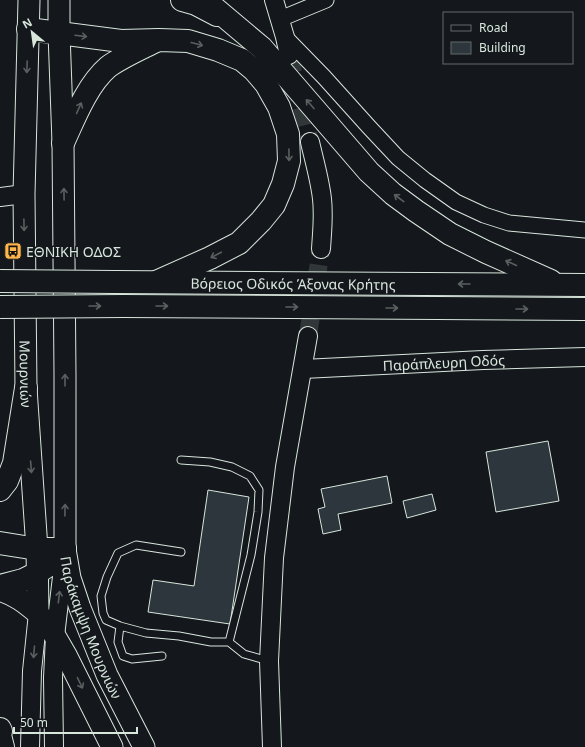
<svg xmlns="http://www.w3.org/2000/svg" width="585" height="747" viewBox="0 0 585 747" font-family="'Noto Sans',sans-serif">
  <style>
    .building { fill: #2c363c; stroke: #d8e6dc }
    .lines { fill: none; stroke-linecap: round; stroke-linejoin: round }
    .tertiary-tunnel { stroke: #313739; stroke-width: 18; stroke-dasharray: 18 9; stroke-linecap: butt }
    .service-casing { stroke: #d8e6dc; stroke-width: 9 }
    .minor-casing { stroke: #d8e6dc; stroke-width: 17 }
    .tertiary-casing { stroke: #d8e6dc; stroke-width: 20 }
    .secondary-casing { stroke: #d8e6dc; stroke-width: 23 }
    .motorway-casing { stroke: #d8e6dc; stroke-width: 24 }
    .service { stroke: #14181c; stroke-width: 7 }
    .minor { stroke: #14181c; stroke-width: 15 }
    .tertiary { stroke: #14181c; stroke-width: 18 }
    .secondary { stroke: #14181c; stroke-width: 21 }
    .motorway { stroke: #14181c; stroke-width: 22 }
    .motorway-bridge-casing { stroke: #d8e6dc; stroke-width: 24; stroke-linecap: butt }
    .motorway-bridge { stroke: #14181c; stroke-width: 22 }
    .oneway { stroke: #59605f }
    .labels { text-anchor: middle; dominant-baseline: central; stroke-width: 3; stroke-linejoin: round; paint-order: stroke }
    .poi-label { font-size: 14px; fill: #d8e6dc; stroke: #14181c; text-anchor: start }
    .street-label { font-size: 14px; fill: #d8e6dc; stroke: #14181c }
  </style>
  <rect width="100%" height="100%" fill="#14181c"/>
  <path class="building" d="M548,441l11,60 -63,11 -10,-60z
    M387,476l5,27 -54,11 3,16 -18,4 -5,-25 7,-2 -4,-18z
    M208,490l41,7 -19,127 -82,-12 5,-32 41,6z
    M432,494l4,16 -29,8 -4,-17z"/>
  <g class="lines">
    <path class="tertiary-tunnel" d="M289,55l21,87
      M308,336l13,-87"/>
    <defs>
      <path id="service" d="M181,460l29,2 22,5 18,9 9,14 -1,22 -7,43 -22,87
        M181,552l-45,-7 -18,8 -11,24 -6,19 2,17 3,7 14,6 26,7 33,3 32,6h18l15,12 25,7
        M120,626l-2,16 5,14 9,3 30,-3"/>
      <path id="minor" d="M280,19l46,-19
        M285,37l39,40 45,50 29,31 27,22 31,22 28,13 25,8 76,7"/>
      <g id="tertiary">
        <path d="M274,0l11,37 4,18"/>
        <path d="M310,142c4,18 10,38 12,57 2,17 0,33 -1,50"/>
        <path d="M0,197l24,-3"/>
        <path id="s1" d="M303,369l180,-9 102,-3"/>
        <path d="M0,732l1,-1 4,16"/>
        <path d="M30,747l2,-76 6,-58"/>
        <path d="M54,747l-1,-69 2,-42 9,-76"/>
        <path d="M272,747l-3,-86 5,-103 11,-91 23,-131"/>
      </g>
      <g id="secondary">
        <path id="s2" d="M29,0l-5,194 2,194 11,161 1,64 17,23 11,19 46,92"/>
        <path id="s3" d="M59,0v33l4,110 2,232v174l5,29 10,30 27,67 37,72"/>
      </g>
      <g id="motorway">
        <path d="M182,0l14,4 21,11"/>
        <path d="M205,0l57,48 107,124 24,22 23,17 34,23 36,18 65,29"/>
        <path d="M28,29l93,12 38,-1 29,1 30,9 24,10 12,10 12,14 13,23 9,27 1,27 -6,23 -9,21 -13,16 -22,22 -29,15 -54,24"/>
        <path d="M63,143c11,-24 24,-58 45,-76 12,-9 32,-18 46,-25"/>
        <path id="s4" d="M115,282l470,3"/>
        <path d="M123,306l462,3"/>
        <path d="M0,490l7,-9 7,-18 12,-75"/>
        <path d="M0,543l37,6h28"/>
        <path d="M0,586l23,-6 14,-7 14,-9 14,-15"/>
        <path d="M0,590c15,4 26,13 38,23"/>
        <path d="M0,729l1,2"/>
      </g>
    </defs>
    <use href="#service" class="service-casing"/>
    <use href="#minor" class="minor-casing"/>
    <use href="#tertiary" class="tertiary-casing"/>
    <use href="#secondary" class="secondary-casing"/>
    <use href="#motorway" class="motorway-casing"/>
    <use href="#service" class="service"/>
    <use href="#minor" class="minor"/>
    <use href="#tertiary" class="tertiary"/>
    <use href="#secondary" class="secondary"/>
    <use href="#motorway" class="motorway"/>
    <defs>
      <path id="motorway-bridge" d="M0,281l115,1
        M0,307l123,-1"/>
    </defs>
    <use href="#motorway-bridge" class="motorway-bridge-casing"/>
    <use href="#motorway-bridge" class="motorway-bridge"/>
  </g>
  <defs><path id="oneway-shaft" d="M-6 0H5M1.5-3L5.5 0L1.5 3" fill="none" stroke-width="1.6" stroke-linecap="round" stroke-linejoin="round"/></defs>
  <g class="oneway">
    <use href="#oneway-shaft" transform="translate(81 36) rotate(7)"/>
    <use href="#oneway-shaft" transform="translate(197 44) rotate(15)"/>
    <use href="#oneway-shaft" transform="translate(27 67) rotate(92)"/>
    <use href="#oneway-shaft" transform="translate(310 104) rotate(-131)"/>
    <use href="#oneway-shaft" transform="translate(79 108) rotate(-66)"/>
    <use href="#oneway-shaft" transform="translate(289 155) rotate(89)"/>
    <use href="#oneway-shaft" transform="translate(64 194) rotate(-91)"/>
    <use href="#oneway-shaft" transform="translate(399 198) rotate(-143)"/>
    <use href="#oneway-shaft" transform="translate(24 225) rotate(89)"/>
    <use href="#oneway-shaft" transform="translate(216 255) rotate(152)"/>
    <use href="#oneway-shaft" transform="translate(511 263) rotate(-156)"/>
    <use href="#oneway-shaft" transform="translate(464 284) rotate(-180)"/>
    <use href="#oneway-shaft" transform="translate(95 306)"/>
    <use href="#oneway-shaft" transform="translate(162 306)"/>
    <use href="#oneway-shaft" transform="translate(292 307)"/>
    <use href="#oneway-shaft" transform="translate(392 308)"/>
    <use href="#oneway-shaft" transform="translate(522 309)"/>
    <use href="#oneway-shaft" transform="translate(65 380) rotate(-90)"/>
    <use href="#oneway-shaft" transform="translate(31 467) rotate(86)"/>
    <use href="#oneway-shaft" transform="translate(65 510) rotate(-89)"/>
    <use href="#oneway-shaft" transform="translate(59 597) rotate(-83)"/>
    <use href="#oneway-shaft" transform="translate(34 652) rotate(95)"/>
    <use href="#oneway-shaft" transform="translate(80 683) rotate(64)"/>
  </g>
  <defs>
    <symbol id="bus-square" viewBox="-11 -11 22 22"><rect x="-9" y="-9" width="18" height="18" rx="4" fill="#ffb74d" stroke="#14181c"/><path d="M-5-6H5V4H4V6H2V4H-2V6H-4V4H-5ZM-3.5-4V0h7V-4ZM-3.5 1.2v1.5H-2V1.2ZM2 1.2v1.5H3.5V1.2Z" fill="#111"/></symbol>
  </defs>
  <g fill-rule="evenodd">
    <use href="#bus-square" x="3" y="241" width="20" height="20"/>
  </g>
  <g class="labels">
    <g class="poi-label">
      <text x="26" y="251">ΕΘΝΙΚΗ ΟΔΟΣ</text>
    </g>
    <g class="street-label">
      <text stroke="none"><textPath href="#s4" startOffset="178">Βόρειος Οδικός Άξονας Κρήτης</textPath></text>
      <text stroke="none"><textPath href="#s1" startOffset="141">Παράπλευρη Οδός</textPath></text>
      <text stroke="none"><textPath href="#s2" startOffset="374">Μουρνιών</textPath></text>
      <text stroke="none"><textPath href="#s3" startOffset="632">Παράκαμψη Μουρνιών</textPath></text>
    </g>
  </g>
  <rect x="443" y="12" width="130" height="52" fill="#14181c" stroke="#626a69"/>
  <rect x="451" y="25" width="20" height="6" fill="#14181c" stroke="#626a69"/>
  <text x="479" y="32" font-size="12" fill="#d8e6dc">Road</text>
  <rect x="451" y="42" width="20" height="12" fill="#2c363c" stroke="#626a69"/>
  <text x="479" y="52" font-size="12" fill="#d8e6dc">Building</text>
  <g transform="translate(32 32) rotate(331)" stroke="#14181c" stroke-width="3" paint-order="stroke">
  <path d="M0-3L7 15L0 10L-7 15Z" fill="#d8e6dc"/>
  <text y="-6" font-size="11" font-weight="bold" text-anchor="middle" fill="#d8e6dc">N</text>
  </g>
  <path d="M14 727v6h123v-6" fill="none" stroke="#d8e6dc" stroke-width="2"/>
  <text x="20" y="727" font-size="12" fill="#d8e6dc" stroke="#14181c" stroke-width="3" paint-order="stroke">50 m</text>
</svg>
